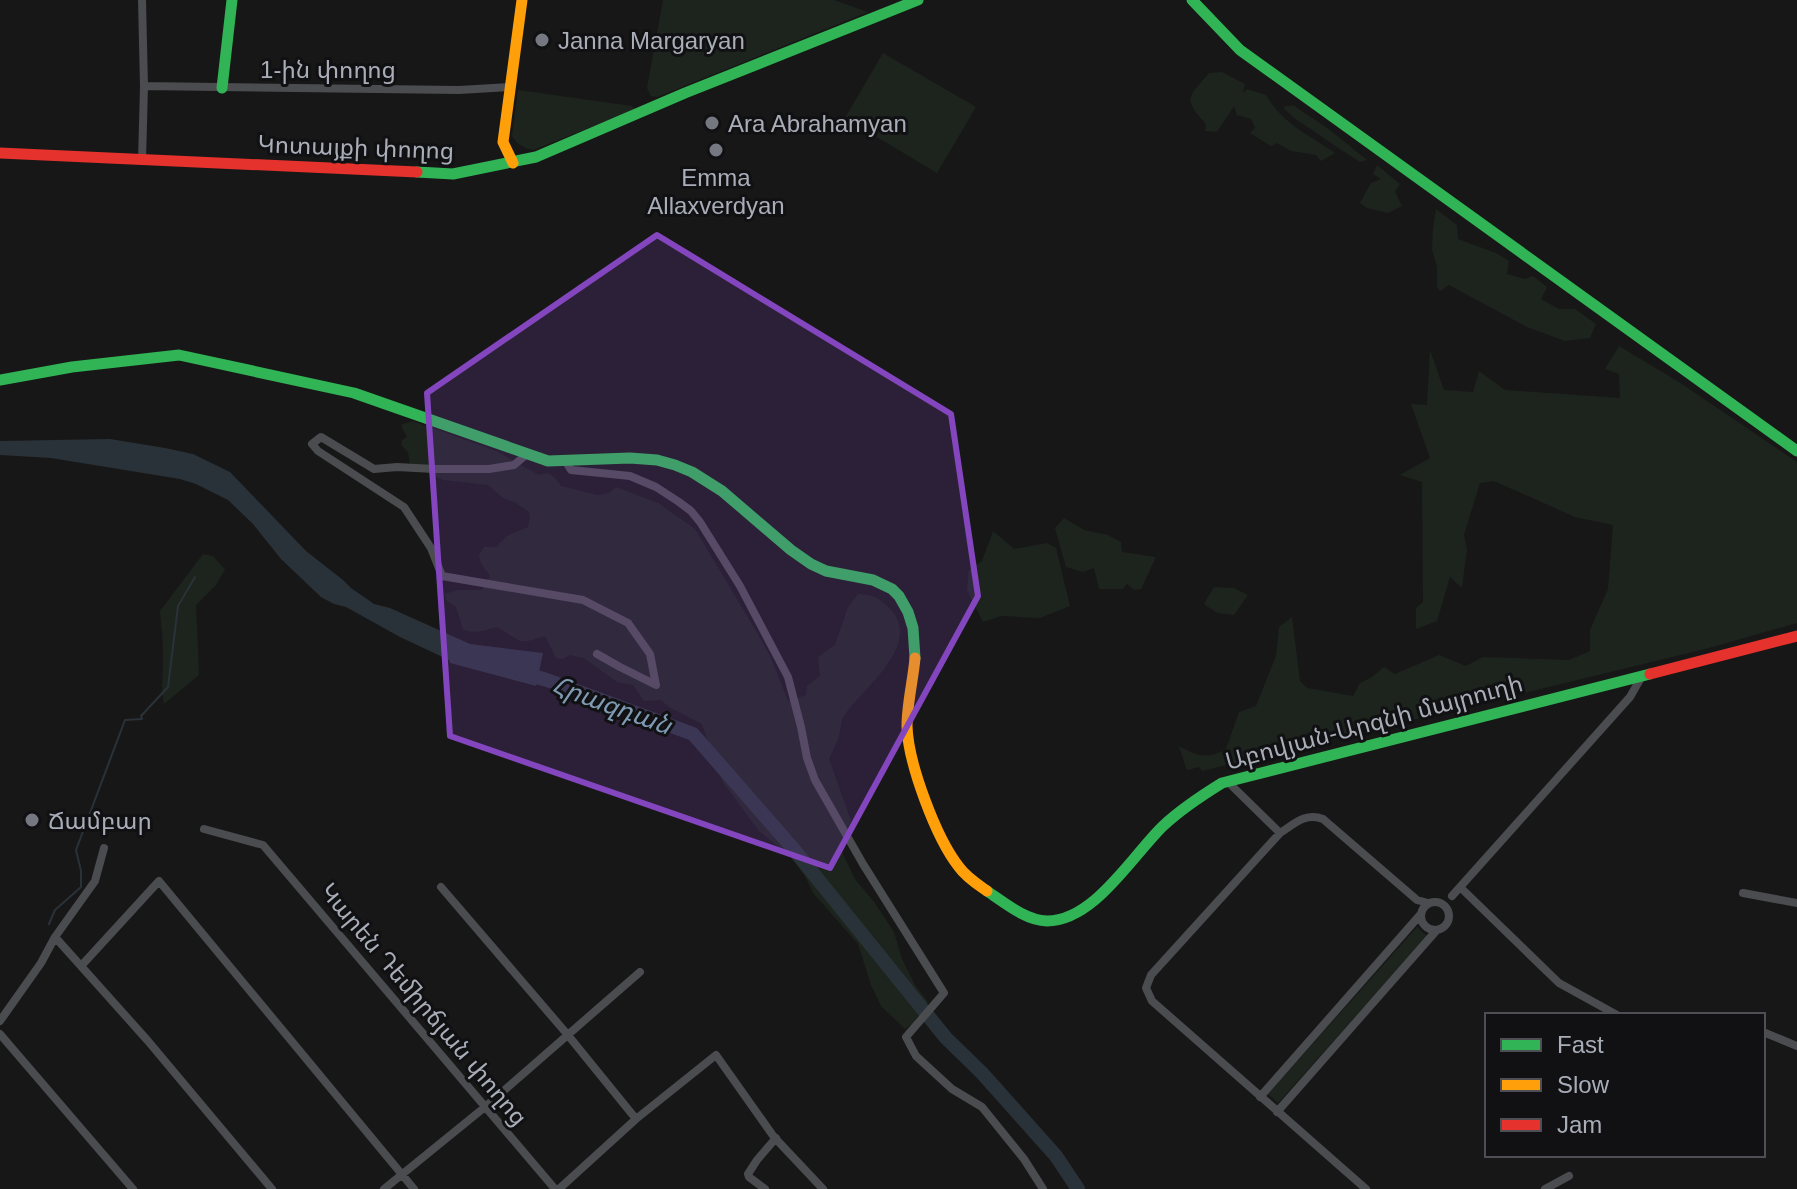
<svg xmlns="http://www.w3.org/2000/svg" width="1797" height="1189" viewBox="0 0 1797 1189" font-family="Helvetica,'Noto Sans Armenian',sans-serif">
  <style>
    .green { fill: #1d241e }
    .water { fill: #2a3239 }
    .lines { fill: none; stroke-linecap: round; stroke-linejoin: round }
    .stream { stroke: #2a3239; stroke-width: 2 }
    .river { stroke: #2a3239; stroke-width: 14 }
    .street { stroke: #4b4c50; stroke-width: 8 }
    .fast { stroke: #30b455; stroke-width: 11 }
    .slow { stroke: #ff9f0a; stroke-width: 11 }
    .jam { stroke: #e5322d; stroke-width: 11 }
    .marked { fill: #8446be; fill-opacity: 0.2; stroke: #8446be; stroke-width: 6; stroke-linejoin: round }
    .poi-dot { fill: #757880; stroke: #111113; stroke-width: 3 }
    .labels { text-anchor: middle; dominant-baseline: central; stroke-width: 6; stroke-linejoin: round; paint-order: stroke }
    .poi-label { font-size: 24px; fill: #a8adb8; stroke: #111113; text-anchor: start }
    .street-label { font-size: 24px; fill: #a8adb8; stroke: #111113 }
    .water-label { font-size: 26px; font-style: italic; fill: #7f9bb3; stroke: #111113 }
  </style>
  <rect width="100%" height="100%" fill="#171717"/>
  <path class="green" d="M663,0h171l34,12 -211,85 -6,-1 -4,-8z
    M883,53l93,54 -39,66 -92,-55z
    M1222,72l23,12 -2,9 4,-4 19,6c18,30 42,39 69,58l-14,8 -5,-6 -25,-4 -14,-8 -6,3 -21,-13 5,-5 -4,-9 -14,-4 -3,-9 -17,26 -12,-1 1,-7c-24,-26 -18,-26 3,-51z
    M518,90l114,16 3,4 -102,40c-10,-2 -16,-6 -21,-14z
    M1293,105l37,25 37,30 -7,2c-16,-10 -32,-21 -48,-32 -11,-8 -20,-12 -29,-23z
    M1377,165l23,19 -5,8 7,14 -14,7 -21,-5 -7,-5 11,-20 10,-4 -8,-5z
    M1436,209l21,16 1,14 38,14 13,8 -2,13 18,5 8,-3 14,11 -6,12 18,10h16l21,15 -6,14 -25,3 -38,-14 -78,-42 -9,6 -3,-4v-20l-5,-17 1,-22z
    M1619,346l60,36 118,80v161l-88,25 -507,123 -3,-4 -11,3 -2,-2 -7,-22c18,10 27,14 47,3l13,-37 17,-6 20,-50 3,-29 13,-10 8,64 7,7 46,8 7,-13 12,-6 12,-10 11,7 44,-19 27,11 17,-9 86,3 21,-9v-21l18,-41 5,-64 -38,-8 -81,-36 -14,2 -16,52 3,14 -5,39 -12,-11 -13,44 -21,8v-21l7,-6 -1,-120 -22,-7 30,-17 -19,-54 16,1 3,-55 14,40 29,2 6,-21 26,19 115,8 -1,-24 -14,-5z
    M413,421l83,30 43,24 9,-2 7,5 6,8 36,9 12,-2 7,-6 42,16 37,26 64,107 12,22 17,43 18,-6 1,-9 13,-10 -2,-19 17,-12 13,-38 10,-13c15,1 22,4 32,15 33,34 -25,78 -44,104 -5,6 -5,15 -7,23 -3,8 -7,16 -10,23l22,62 -10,24 1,7 13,27 19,23 20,30 8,27 13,26 13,17 -16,22 -7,5 -24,-23 -10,-21 -13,-41 -45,-51 -8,-17 -16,-21 -30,-24 -37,-50 -20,-57 -33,-17 -8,-7 -17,1 -11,-16 -16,-3 -33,-24 -14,-3 -8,4 -6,-1 -11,-22c-30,10 -22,5 -48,-9 -12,3 -23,8 -34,2l-7,-22 -10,-7 -1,-6 12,-4h25l8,-14 -9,-13 -2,-8 5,-8h12l11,-11 21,-9 2,-9 -1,-6 -13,-9 -13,-5 -15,-13 -45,-5 -33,-16 -2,-12 -7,-7 1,-5 5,-3 -6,-12z
    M1064,518l20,12 24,5 13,7 1,10 34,5 -15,32 -7,1 -7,-6 -4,5h-24l-5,-21 -11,4 -17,-5 -11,-39z
    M993,531l21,18 33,-6 9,5 14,58 -30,12 -39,-2 -18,6 -16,-32 2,-20 13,-9z
    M203,554l10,2 12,13 -9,16 -20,20 3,70 -35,29c-4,-18 0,-34 -1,-53 0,-13 -2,-27 -3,-40z
    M1214,587l20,1 14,7 -14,20 -17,-2 -13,-9z
    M1417,927l10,9 -149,167 -10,-9z"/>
  <path class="water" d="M110,439l55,9 28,6 37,18 76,79 37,29 8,8 23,16 16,4 80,36 73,9 -7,33 -86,-23 -1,-3 -49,-23 -54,-30 -12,-3 -13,-7 -40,-38 -28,-35 -25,-24 -32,-16 -16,-5 -129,-21 -51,-3v-14z"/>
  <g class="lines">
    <path class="stream" d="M49,924l6,-14 26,-23v-16l-5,-21 49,-130 17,-1 -1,-3 27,-29 10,-81 17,-29"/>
    <path class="river" d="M522,673l25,7 146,54 98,112 155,192 36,35 74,83 22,33"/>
    <path class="street" d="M142,0l2,86 -2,75
      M144,86l315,4 52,-3
      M527,454l-13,11 -25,4h-55l-37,-2 -23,2 -53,-32 -9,7 6,7 86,56 27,41 11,28 141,24 45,23 22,31 6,31 -36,-18 -23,-13
      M566,462l5,8 59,6 26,11 23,15 12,9 9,11 40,64 48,91 13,50 6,31 8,22 48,84 81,129 -38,44 10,19 36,33 30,18 42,52 19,30
      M1227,781l53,52
      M204,829l59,16 292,344
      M441,887l126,147 69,85
      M1460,887l99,96 58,32
      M1743,893l54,10
      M1452,896l178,-199 12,-21
      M1421 916a14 14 0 1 1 28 0a14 14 0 1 1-28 0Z
      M55,937l93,104 124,148
      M82,965l77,-84 255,308
      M0,1021l41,-58 14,-26 40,-56 9,-33
      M1763,1032l34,14
      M0,1034l133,155
      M1260,1097l160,-182
      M1277,1112l159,-181
      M384,1189l101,-82 155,-135
      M559,1189l77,-70 80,-64 58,82 49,52
      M765,1189l-16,-12 -1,-3 9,-14 19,-22
      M1366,1189l-214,-188 -6,-13 5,-13 129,-142c14,-9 26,-21 43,-14l94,81 11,3
      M1545,1189l24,-13"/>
    <path class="fast" d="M1192,0l48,50 557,401
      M222,88l10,-88
      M417,172l36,2 83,-17 149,-64 233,-93
      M0,380l72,-13 107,-12 175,38 194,68 82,-3 27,2 18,5 17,7 30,19 69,59 20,14 15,7 47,9 19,9 7,7 9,16 5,16 2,30
      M987,891c18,12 38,29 60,30 47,0 85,-65 116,-95 18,-17 38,-30 59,-43l428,-109"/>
    <path class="slow" d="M513,163l-10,-21 19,-142
      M915,658c-2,23 -8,46 -8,68 1,37 29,112 52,141 7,10 18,17 28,24"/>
    <path class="jam" d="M0,153l417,19
      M1650,674l147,-38"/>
  </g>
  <path class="marked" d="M657,235l294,179 27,182 -148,272 -380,-132 -23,-343z"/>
  <g class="poi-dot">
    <circle cx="542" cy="40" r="8"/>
    <circle cx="712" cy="123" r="8"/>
    <circle cx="716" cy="150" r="8"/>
    <circle cx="32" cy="820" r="8"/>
  </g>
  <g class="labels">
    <g class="poi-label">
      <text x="558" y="40">Janna Margaryan</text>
      <text x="728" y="123">Ara Abrahamyan</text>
      <text x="716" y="177" text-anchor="middle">Emma<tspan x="716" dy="28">Allaxverdyan</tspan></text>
      <text x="48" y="820">Ճամբար</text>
    </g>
    <g class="street-label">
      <text x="328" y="69">1-ին փողոց</text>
      <text transform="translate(356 147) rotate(2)">Կոտայքի փողոց</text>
      <text transform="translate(1374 722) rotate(-15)">Աբովյան-Արզնի մայրուղի</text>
      <text transform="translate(424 1004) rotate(50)">Կարեն Դեմիրճյան փողոց</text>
    </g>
    <g class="water-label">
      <text transform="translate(612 705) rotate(20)">Հրազդան</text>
    </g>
  </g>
  <rect x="1485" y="1013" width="280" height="144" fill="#111113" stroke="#4d4f55" stroke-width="2"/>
  <rect x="1501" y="1039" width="40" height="12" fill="#30b455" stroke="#4d4f55" stroke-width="2"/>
  <text x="1557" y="1053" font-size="24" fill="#a8adb8">Fast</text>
  <rect x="1501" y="1079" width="40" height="12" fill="#ff9f0a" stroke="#4d4f55" stroke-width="2"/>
  <text x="1557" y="1093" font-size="24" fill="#a8adb8">Slow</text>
  <rect x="1501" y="1119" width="40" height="12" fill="#e5322d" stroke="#4d4f55" stroke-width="2"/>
  <text x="1557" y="1133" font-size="24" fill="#a8adb8">Jam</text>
</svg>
